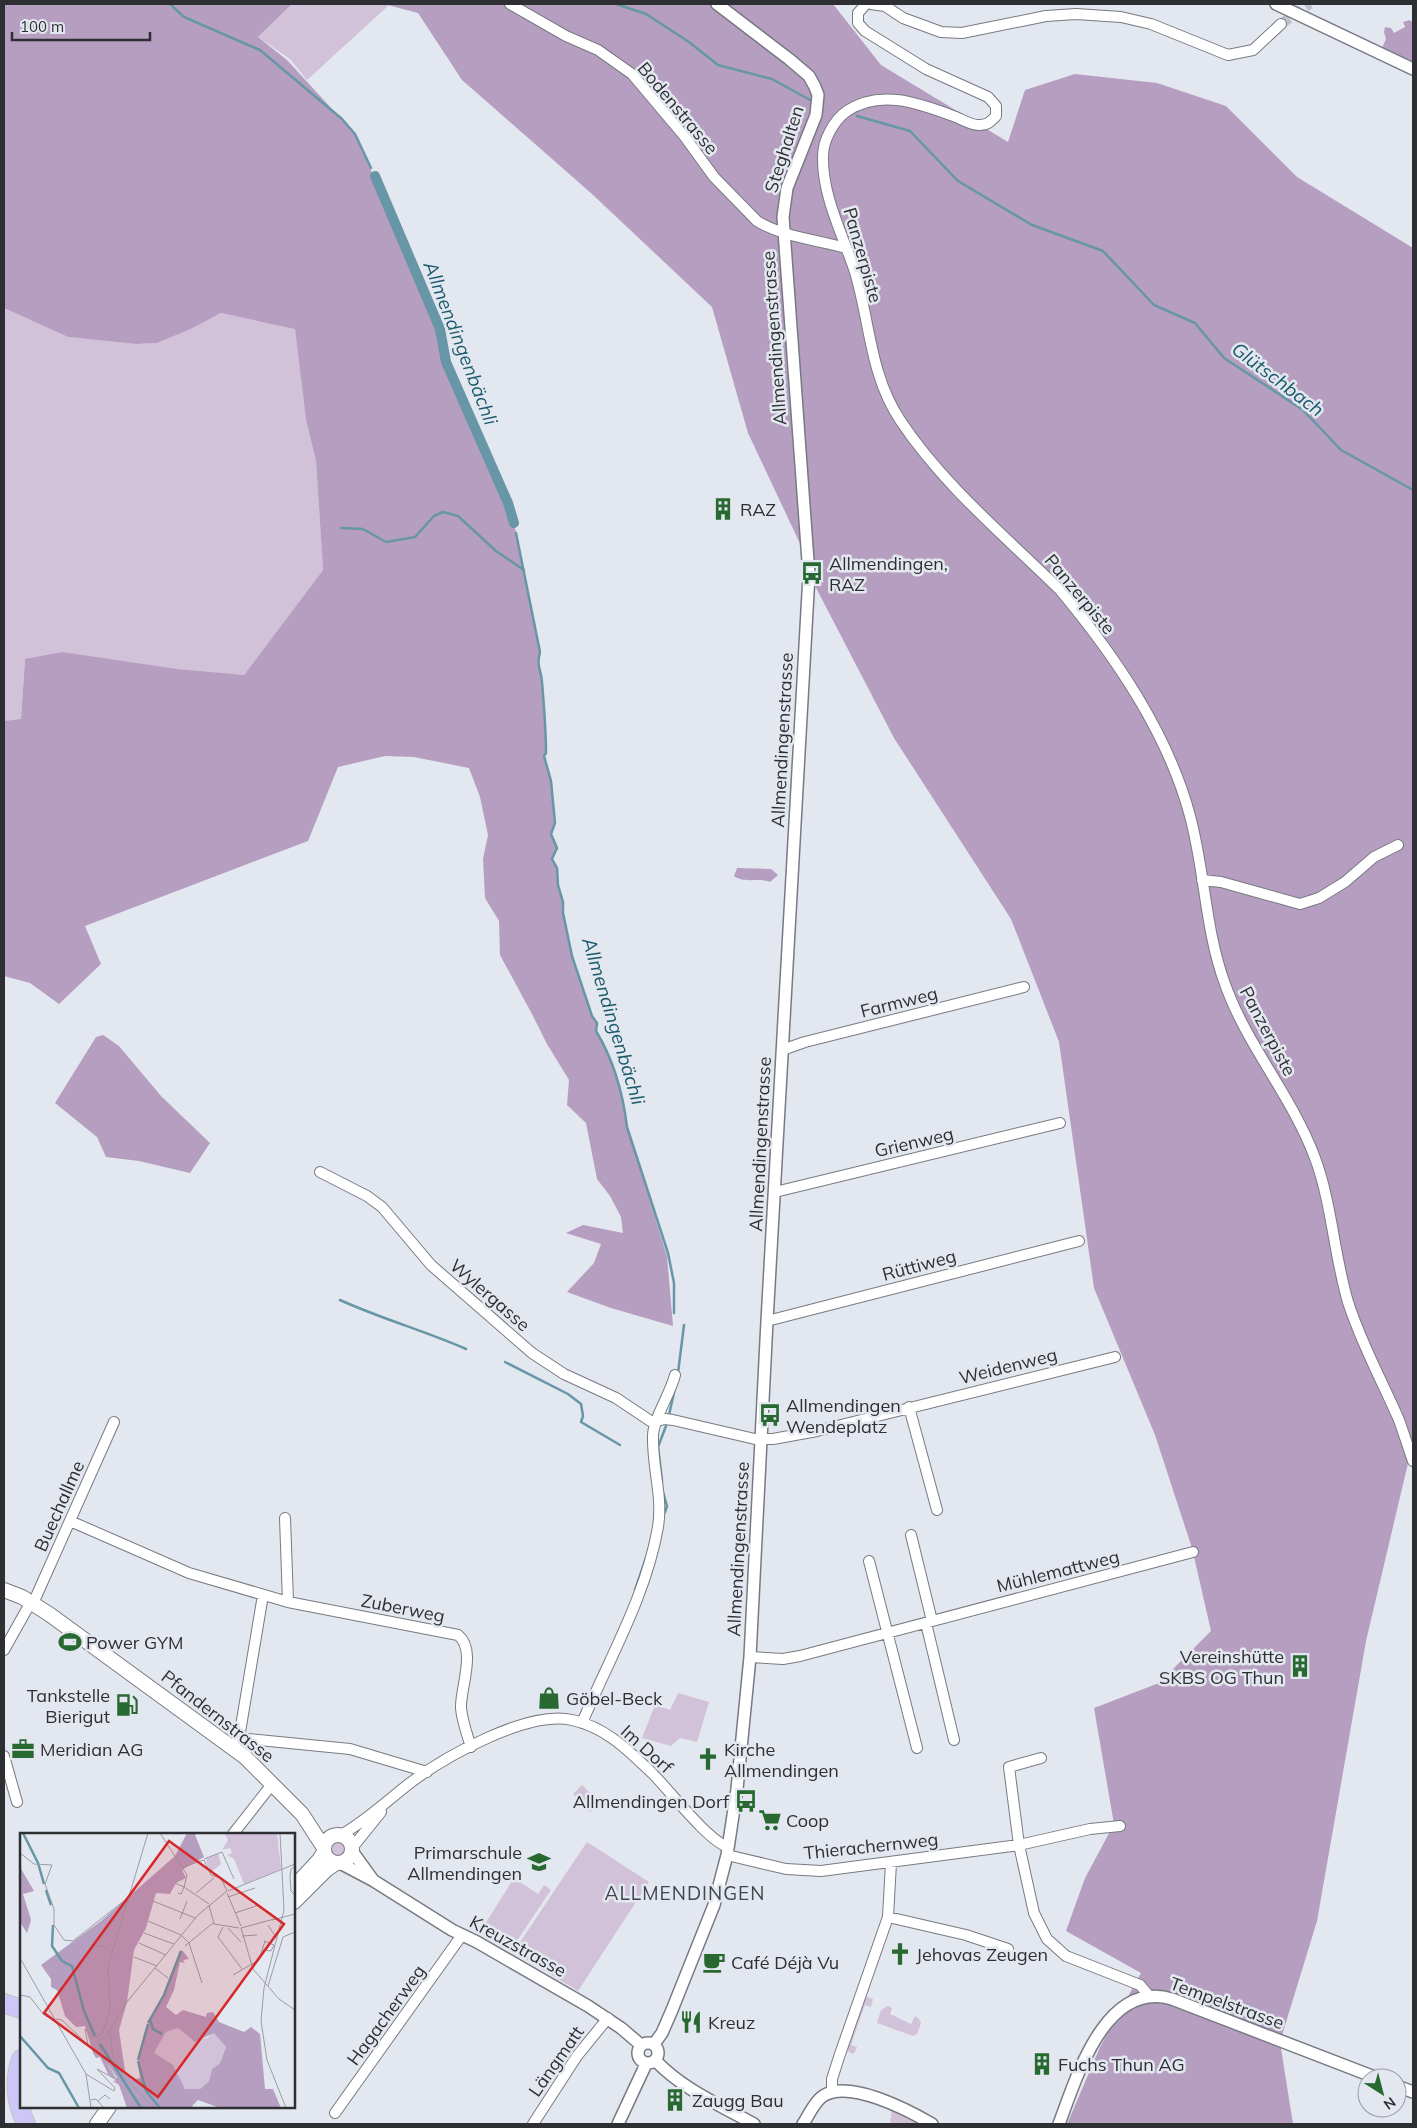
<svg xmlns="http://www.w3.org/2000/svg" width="1417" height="2128" viewBox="0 0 1417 2128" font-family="Mulish,sans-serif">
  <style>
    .green { fill: #d2c2d9 }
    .forest { fill: #b69ec1 }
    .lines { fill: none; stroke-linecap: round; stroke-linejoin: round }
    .stream { stroke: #6797a6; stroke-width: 2.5 }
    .canal { stroke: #6797a6; stroke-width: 10 }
    .minor-tunnel { stroke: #bfc2c9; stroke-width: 10; stroke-dasharray: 10 5; stroke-linecap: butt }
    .minor-casing { stroke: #777a82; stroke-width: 12 }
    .tertiary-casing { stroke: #777a82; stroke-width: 14 }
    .secondary-casing { stroke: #777a82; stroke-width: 16 }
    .motorway-casing { stroke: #c4c5c6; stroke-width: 20 }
    .minor { stroke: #fff; stroke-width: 10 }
    .tertiary { stroke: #fff; stroke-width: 11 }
    .secondary { stroke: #fff; stroke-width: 14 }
    .motorway { stroke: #cdc6f7; stroke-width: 18 }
    .labels { text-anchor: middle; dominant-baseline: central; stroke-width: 5; stroke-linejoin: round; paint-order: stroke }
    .street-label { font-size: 18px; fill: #2e2f32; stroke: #e3e7ef }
    .poi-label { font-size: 18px; fill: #2e2f32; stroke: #e3e7ef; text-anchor: start }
    .water-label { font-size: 19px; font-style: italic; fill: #185a6b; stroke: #e3e7ef }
    .neighbourhood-label { font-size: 19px; letter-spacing: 1px; fill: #41454c; stroke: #e3e7ef }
    .inset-river { fill: none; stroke: #6797a6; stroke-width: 2.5 }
    .inset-road { fill: none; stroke: #9b9da3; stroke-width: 1 }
    .view { fill: #d62828; fill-opacity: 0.15; stroke: #d62828; stroke-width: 2.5 }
    .inset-edge { fill: none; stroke: #2e2f32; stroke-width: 2.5 }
  </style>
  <rect width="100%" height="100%" fill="#e3e7ef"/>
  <path class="green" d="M292,4h92l5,1 -82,75 -17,-21 -32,-22z
    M4,308l64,29 68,7 21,-1 34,-14 30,-16 74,15 11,92 10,41 7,109 -79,105 -219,-16 -4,61 -17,1z
    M678,1693l31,9 -12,40 -17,-4 -9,8 -29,-8 13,-33 15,5z
    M582,1785l17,17 -9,10 -17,-18z
    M340,1842l5,4v5l-5,5c-6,1 -9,-2 -9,-8l2,-4z
    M587,1842l62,40 -71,109 -59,-36 1,-13z
    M514,1878l24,16 6,-9 7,5 -40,60 -31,-18z
    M867,1997l6,2 -2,8 -6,-2 -14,40 6,2 -2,5 -3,2 -4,-3 -1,-4 17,-49z
    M888,2006l4,2 -2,6 21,10 4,-8 3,2 3,5 -4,11 -4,2 -36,-13 4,-13z
    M892,2109l31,15h-33z"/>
  <path class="forest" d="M4,4h288l-34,33 29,23 68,74 85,195 6,33 62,141 9,33 23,116c-4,15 1,16 2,30 2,24 4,47 4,71l-2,3 7,25 4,42 -4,11 6,14 -5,11 5,9 1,17 5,17v11l9,43 20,60 5,7 -1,8c17,28 27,63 31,96l40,129 6,70 -62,-18 -44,-16 27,-29 7,-19 -35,-11 17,-8 40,8 -2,-16 -11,-21 -13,-17 -11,-56 -19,-18 2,-25 -22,-36 -15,-30 -32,-59 -1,-34 -14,-23 -2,-39 5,-24 -8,-38 -11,-29 -55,-11 -29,-1 -47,11 -30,74 -223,85 16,38 -42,40 -29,-21 -26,-7v-255l17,-2 4,-60 37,-7 115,17 67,6 79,-105 -7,-109 -10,-41 -11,-91 -74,-16 -30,16 -34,14 -21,1 -68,-7 -64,-29z
    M384,4h449l48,61 127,77 17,-52 50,-16 82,9 69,23 71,71 116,71v1194l-47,199 -49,280 -37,121 13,82h-226l33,-77 41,-74 -75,-42 19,-53 29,-54 -20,-116 65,-25 52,-52 -19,-83 -37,-113 -61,-147 -35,-246 -48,-123 -117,-181 -81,-156 -9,-30 -56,-119 -36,-126 -120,-113 -130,-114 -44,-67z
    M1410,20l3,3v40l-31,-15 4,-9 -2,-7 1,-5 6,1 3,5 11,-6 -2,-5z
    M737,868l34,1 7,6 -8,7c-12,-5 -25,2 -36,-6z
    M103,1035l16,11 42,50 49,47 -20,30 -51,-12 -33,-4 -9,-20 -42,-34 41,-66z"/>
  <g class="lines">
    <path class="stream" d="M170,4l14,13 76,33 82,69 13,15 16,34
      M616,4l30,10 43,28 29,23 54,14 38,21
      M857,116l53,15 48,50 74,44 71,26 51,54 41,18 29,35 79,52 38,40 72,40
      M341,528l22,1 23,13 29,-5 19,-21 9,-4 15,4 38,35 28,19
      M516,533l24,119c-4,15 1,16 2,30 2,24 4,47 4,71l-2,3 7,25 4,42 -4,11 6,14 -5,11 5,9 1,17 5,17v11l9,43 20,60 5,7 -1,8c17,28 27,63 31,96l41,126 6,30v30
      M340,1300c42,19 85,31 126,49
      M505,1362l63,32 13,10 2,12 -2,6 39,23
      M678,1373l6,-48
      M669,1415l6,-27
      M662,1481l-4,-34 8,-21
      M663,1492l4,14 -2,6
      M635,1590l11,-32"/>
    <path class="canal" d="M375,176l65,153 6,33 62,141 6,20"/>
    <path class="minor-tunnel" d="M1281,24l29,-20"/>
    <defs>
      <path id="minor" d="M510,4l56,32 32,14 34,24 53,63 29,40 43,44c26,16 61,19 89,27
        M866,4l-8,9v10l7,8 61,38 62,28 8,9v10c-5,5 -8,9 -16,9 -7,1 -17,-5 -24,-8 -35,-13 -75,-29 -109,-6 -13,9 -24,29 -24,45 -1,40 20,79 32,116 15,50 15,103 45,148 43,65 105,116 160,170 55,66 108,143 130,226 15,55 15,114 35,168 22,62 67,112 90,174 17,46 19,97 33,144 13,41 34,79 51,118 5,14 9,27 14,41
        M871,4l14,2 18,12 38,14 21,1 84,-17 30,-2 45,3 30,7 77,31 25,-5 28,-26
        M1202,880l19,2 79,22 19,-6 26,-16 29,-25 24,-12
        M782,1050l23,-8 219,-55
        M320,1172l47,24 15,11 49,58 101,88 32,21 52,24 39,26
        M775,1192l285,-69
        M767,1321l312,-80
        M909,1407l28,103
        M657,1421l8,-2 8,1 82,19h18l44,-8 298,-74
        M285,1518l3,84
        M70,1521l119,52 99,29 170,33c19,15 2,54 3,73 1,13 6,26 10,39
        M911,1535l21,86
        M869,1561l48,187
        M926,1623l28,117
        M4,1650l23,-41 8,-10 79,-177
        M750,1657l33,2 17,-3 393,-104
        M582,1723c27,-64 64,-127 76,-196 5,-31 -6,-60 -5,-91 0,-17 17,-41 22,-61
        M239,1738l111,11 77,23
        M235,1743l4,-5 24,-143
        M4,1756l13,46
        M1041,1758l-32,9 10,78 71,-16 30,-3
        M233,1834l40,-51
        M341,1835c25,-14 47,-35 69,-52 36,-27 118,-73 162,-63 34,7 57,31 81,54 17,17 55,67 75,73
        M352,1848l29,-36
        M727,1855l59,14 35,2 198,-26 15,68 13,26 19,17 74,29 10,12
        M888,1917l78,18 42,14
        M832,2092v-13l7,-22 49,-140 3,-54
        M335,2113l127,-178
        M533,2124l44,-68 31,-38"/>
      <path id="tertiary" d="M1276,4l137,65
        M352,1851l21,29
        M340,1863l34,18 78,49 25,12 111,64 33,22 20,17
        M638 2053a10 10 0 1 1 20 0a10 10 0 1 1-20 0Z
        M654,2044l8,-11 10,-23 42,-105 13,-50 10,-66 13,-132 17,-336 42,-746 -26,-358 4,-29 29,-73 2,-20 -3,-8 -6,-11 -20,-17 -72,-55
        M655,2060c27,29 65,45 99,64
        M1397,2086l16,6
        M618,2124l28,-60
        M803,2124c6,-9 11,-22 20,-28 26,-17 85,14 109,28
        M1059,2124c17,-45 46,-145 113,-125l205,79"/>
      <path id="secondary" d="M4,1590l18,7 27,17 196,143 57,57 22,34
        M324 1849a14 14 0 1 1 28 0a14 14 0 1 1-28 0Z
        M294,1887l25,-27 5,-8
        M294,1902l32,-32 10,-7
        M97,2124l12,-17"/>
      <path id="motorway" d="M4,2003l17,6
        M21,2059c-8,24 -5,43 5,65"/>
    </defs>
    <use href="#minor" class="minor-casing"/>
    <use href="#tertiary" class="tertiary-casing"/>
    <use href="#secondary" class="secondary-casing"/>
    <use href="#motorway" class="motorway-casing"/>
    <use href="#minor" class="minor"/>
    <use href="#tertiary" class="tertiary"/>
    <use href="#secondary" class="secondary"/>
    <use href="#motorway" class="motorway"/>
  </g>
  <defs>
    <symbol id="building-bare" viewBox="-9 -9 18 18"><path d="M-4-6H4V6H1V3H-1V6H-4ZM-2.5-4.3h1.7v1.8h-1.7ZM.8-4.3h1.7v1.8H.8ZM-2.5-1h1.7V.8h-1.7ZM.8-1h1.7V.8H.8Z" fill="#286932" stroke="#e3e7ef" stroke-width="2.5" paint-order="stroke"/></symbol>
    <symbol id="bus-bare" viewBox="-9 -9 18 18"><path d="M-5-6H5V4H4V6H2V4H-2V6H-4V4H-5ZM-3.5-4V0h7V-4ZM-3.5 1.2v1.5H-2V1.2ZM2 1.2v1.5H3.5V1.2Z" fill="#286932" stroke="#e3e7ef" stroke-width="2.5" paint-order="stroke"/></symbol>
    <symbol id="stadium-bare" viewBox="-9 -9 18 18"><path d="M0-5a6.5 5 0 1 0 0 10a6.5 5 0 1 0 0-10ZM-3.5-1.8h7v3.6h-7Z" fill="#286932" stroke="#e3e7ef" stroke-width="2.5" paint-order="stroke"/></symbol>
    <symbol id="shop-bare" viewBox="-9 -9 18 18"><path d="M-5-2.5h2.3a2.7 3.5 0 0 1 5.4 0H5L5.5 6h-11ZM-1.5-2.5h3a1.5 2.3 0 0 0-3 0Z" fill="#286932" stroke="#e3e7ef" stroke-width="2.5" paint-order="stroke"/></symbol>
    <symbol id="fuel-bare" viewBox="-9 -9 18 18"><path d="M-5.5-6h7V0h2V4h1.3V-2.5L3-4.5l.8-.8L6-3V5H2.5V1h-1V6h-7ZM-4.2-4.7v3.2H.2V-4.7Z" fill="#286932" stroke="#e3e7ef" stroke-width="2.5" paint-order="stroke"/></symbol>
    <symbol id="office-bare" viewBox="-9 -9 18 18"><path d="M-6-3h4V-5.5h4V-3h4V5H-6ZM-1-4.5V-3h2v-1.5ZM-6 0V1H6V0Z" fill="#286932" stroke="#e3e7ef" stroke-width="2.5" paint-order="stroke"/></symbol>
    <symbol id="church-bare" viewBox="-9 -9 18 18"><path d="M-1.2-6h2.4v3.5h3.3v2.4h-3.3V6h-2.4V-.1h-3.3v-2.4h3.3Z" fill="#286932" stroke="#e3e7ef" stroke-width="2.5" paint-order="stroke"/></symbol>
    <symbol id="supermarket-bare" viewBox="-9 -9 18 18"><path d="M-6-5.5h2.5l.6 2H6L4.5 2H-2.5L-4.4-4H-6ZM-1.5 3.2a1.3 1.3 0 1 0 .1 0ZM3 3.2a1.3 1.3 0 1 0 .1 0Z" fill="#286932" stroke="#e3e7ef" stroke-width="2.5" paint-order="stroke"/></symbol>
    <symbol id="school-bare" viewBox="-9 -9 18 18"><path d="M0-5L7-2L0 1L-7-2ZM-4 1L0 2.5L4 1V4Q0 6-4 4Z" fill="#286932" stroke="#e3e7ef" stroke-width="2.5" paint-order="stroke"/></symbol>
    <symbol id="cafe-bare" viewBox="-9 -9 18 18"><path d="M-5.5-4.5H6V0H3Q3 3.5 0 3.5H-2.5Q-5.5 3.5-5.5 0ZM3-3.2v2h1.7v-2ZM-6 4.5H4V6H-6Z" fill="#286932" stroke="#e3e7ef" stroke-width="2.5" paint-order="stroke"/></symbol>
    <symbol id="restaurant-bare" viewBox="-9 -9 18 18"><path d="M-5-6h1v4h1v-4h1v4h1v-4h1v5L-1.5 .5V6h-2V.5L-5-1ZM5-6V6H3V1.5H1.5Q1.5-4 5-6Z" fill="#286932" stroke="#e3e7ef" stroke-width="2.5" paint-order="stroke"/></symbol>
  </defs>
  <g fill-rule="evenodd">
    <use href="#building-bare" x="707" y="493" width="32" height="32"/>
    <use href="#bus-bare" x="796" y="557" width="32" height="32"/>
    <use href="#bus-bare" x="754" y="1399" width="32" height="32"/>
    <use href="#stadium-bare" x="54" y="1626" width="32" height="32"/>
    <use href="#building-bare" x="1284" y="1650" width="32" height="32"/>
    <use href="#shop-bare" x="533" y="1682" width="32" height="32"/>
    <use href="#fuel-bare" x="111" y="1689" width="32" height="32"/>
    <use href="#office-bare" x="7" y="1733" width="32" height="32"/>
    <use href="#church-bare" x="692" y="1743" width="32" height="32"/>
    <use href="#bus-bare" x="730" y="1785" width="32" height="32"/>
    <use href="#supermarket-bare" x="754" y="1804" width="32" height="32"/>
    <use href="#school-bare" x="523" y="1846" width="32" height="32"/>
    <use href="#church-bare" x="884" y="1938" width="32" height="32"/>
    <use href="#cafe-bare" x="698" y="1946" width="32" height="32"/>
    <use href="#restaurant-bare" x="675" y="2006" width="32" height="32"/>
    <use href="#building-bare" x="1026" y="2048" width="32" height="32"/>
    <use href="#building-bare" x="659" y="2084" width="32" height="32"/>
  </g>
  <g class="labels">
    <g class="street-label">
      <text transform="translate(678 108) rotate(50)">Bodenstrasse</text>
      <text transform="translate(784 149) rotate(-72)">Steghalten</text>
      <text transform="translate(863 255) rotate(74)">Panzerpiste</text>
      <text transform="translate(774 338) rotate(-94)">Allmendingenstrasse</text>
      <text transform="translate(1080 594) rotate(50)">Panzerpiste</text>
      <text transform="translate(782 740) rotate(-87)">Allmendingenstrasse</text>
      <text transform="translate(899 1002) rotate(-14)">Farmweg</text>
      <text transform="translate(1268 1031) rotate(62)">Panzerpiste</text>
      <text transform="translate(914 1142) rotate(-13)">Grienweg</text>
      <text transform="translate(760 1144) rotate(-87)">Allmendingenstrasse</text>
      <text transform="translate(919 1265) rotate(-15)">Rüttiweg</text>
      <text transform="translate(490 1295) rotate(41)">Wylergasse</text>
      <text transform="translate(1008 1366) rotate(-14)">Weidenweg</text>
      <text transform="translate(59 1506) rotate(-66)">Buechallme</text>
      <text transform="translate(738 1549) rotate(-87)">Allmendingenstrasse</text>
      <text transform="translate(1058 1571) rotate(-14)">Mühlemattweg</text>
      <text transform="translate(403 1608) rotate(11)">Zuberweg</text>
      <text transform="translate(218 1716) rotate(38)">Pfandernstrasse</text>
      <text transform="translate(647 1749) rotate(42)">Im Dorf</text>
      <text transform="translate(871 1846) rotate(-6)">Thierachernweg</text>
      <text transform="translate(518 1946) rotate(29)">Kreuzstrasse</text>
      <text transform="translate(1227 2003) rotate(20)">Tempelstrasse</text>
      <text transform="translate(386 2015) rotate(-54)">Hagacherweg</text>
      <text transform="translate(556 2061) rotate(-55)">Längmatt</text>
    </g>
    <g class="poi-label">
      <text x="740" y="509">RAZ</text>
      <text x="829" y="563">Allmendingen,<tspan x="829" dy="21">RAZ</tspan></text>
      <text x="786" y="1405">Allmendingen<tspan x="786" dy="21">Wendeplatz</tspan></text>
      <text x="86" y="1642">Power GYM</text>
      <text x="1284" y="1656" text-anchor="end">Vereinshütte<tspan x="1284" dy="21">SKBS OG Thun</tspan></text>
      <text x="110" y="1695" text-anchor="end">Tankstelle<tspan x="110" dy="21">Bierigut</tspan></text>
      <text x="566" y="1698">Göbel-Beck</text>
      <text x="40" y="1749">Meridian AG</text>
      <text x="724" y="1749">Kirche<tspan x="724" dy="21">Allmendingen</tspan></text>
      <text x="729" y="1801" text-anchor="end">Allmendingen Dorf</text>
      <text x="786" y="1820">Coop</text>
      <text x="522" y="1852" text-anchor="end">Primarschule<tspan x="522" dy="21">Allmendingen</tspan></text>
      <text x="916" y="1954">Jehovas Zeugen</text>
      <text x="731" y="1962">Café Déjà Vu</text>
      <text x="708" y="2022">Kreuz</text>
      <text x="1058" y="2064">Fuchs Thun AG</text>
      <text x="692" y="2100">Zaugg Bau</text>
    </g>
    <g class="water-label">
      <text transform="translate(461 343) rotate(69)">Allmendingenbächli</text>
      <text transform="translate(1278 379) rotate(37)">Glütschbach</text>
      <text transform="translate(614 1021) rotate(73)">Allmendingenbächli</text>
    </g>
    <g class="neighbourhood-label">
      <text x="685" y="1893">ALLMENDINGEN</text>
    </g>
  </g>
  <g transform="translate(20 1833)">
    <rect width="275" height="275" fill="#e3e7ef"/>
    <path d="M204,0h53l4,36 -37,15 -10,-25 -7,-4 5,-2 -2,-5 -8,2 6,-10zM198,20l3,11 -11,9 -4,-14zM158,195l14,12 15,-2 7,-6 12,15 -6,16 -8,6 -3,12 -9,8h-15l-5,-5 -3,-12 -23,-19 12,-21z" fill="#d2c2d9"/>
    <path d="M167,0h11l-3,2 9,22 -22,13 4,8 -10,5 -6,11 -14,-1 -10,35 -12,22 -7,52 -8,28 6,41 7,9 8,-2 -2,-13 9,-39 20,-36 15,-40 7,9 -6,1 2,3 -5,-1 -6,28 -8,17 10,8 7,-5 23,7 1,-4 6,-1 6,10 25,10 7,-5 9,7 5,55h8l8,19h-61l-22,-8 -6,6 2,2h-67l-8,-23 -6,-4 4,-1v-3l-15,-20 14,23 -8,-6 -8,-17 -4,1 -3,-5 -8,-27 -9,1 -11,-11 -8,-26 -6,-3v-8l-10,-14 60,-44 74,-65zM158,195l17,14 19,-9 12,14 -6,16 -8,6 -3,12 -9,8h-15l-12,-24 -19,-12 12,-21zM0,34l14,24 -11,3 8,26 -4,13 -7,-11z" fill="#b69ec1" fill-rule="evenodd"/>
    <path class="inset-river" d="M3,0l15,30 6,21M26,57l5,15M33,92l-1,21 10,15 10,5 12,45 11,25M130,187l3,9 9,5M128,190l16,-28 17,-44M0,203l28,32 11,5 20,35M80,211l41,64M118,227l10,-36M118,228l8,30 14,17"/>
    <path class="inset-road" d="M140,0l27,42 -3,12 25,17M260,0l4,77 -20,78 -3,33 6,39 19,48M0,20l14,11 18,1 -7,19 9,25v16l10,15 9,1 56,-44M184,26l18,-7 12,27M275,33l-4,3 -1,8 1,14 4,4M163,34l21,-7 7,15 10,3 6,13M155,50l9,4 -3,7 -3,-1M208,58l67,-27M176,60l18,-15M207,60l14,33M208,64l27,-9M133,68l42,17M189,72l5,19 25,4M215,80l21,-7M160,86l7,-18M252,87l23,-6M128,88l33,14 8,8M248,92l9,14M203,94l-5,10 24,32M208,95l13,14M221,95l12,41 26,30 16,11M221,95l33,-9M124,100l30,11M222,103l15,-1M119,110l27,12M169,110l13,40M75,113l11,1 7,8M165,113l28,-23M243,117l8,1 3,-6 -10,-4M114,124l23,9M0,125l66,116 28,17 1,-3 -18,-19 20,11 -15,-23 -4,-16 10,-8 19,-31 71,-87 29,-24M135,135l13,10M213,142l26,-15 6,-19M248,153l15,-49 12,-5M0,162l10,2 14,18 8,4M36,186l6,1 26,25 -3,-16 9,9 8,-4 8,-23 -2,-45 40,-133M84,194l6,7 3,23 11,21 31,30M66,241l5,34M71,267l5,-1 8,9M78,268l7,-6 5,4"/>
    <path class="view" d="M149,8l115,83 -126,173 -114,-84z"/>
    <rect width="275" height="275" class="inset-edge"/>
  </g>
  <rect width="1417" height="2128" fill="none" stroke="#2e2f32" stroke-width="10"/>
  <g transform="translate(1382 2093) rotate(144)"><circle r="24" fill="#e3e7ef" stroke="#9b9da3"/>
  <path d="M0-4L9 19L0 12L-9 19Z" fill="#286932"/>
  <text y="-8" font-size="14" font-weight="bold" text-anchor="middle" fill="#2e2f32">N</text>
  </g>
  <path d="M12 32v8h138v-8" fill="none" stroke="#2e2f32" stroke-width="2.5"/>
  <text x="20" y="32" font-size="15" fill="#2e2f32" stroke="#e3e7ef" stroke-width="4" paint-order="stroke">100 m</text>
</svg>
